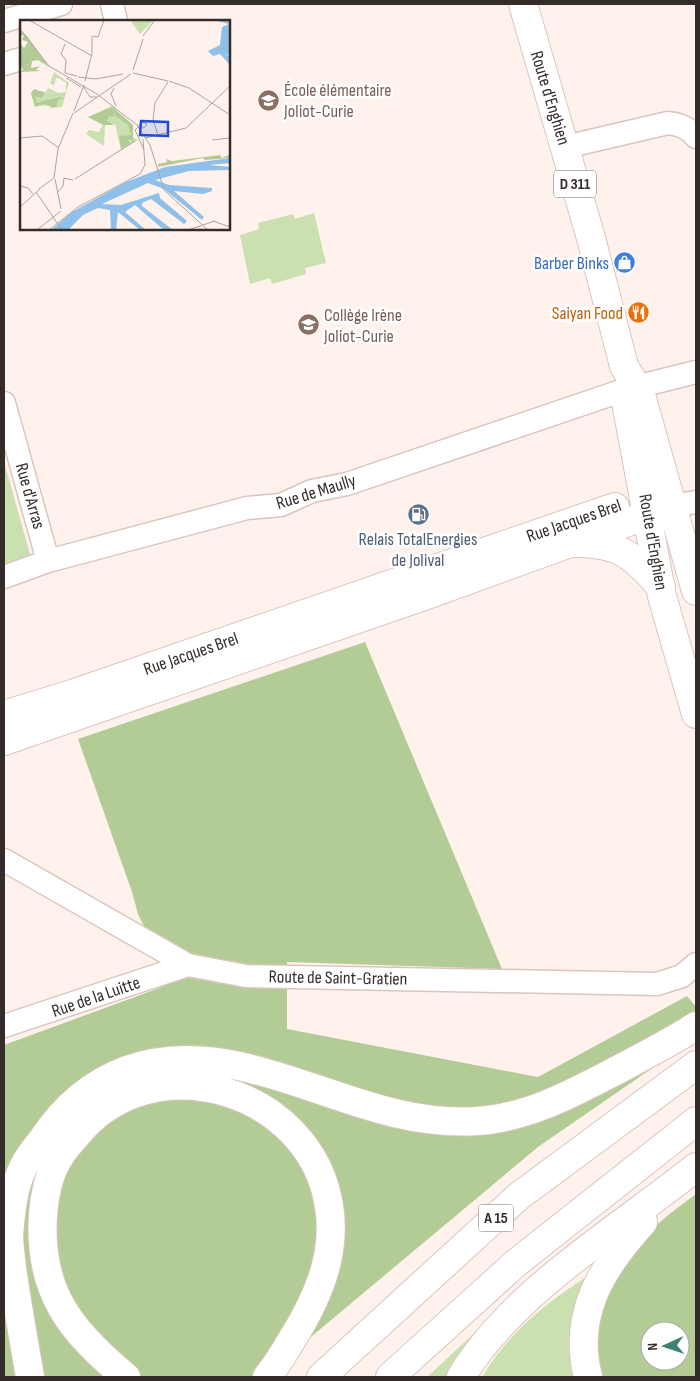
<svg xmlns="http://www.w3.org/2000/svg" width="700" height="1381" viewBox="0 0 700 1381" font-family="'Sofia Sans Condensed',sans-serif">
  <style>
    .green { fill: #cae0b0 }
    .forest { fill: #b3cc95; fill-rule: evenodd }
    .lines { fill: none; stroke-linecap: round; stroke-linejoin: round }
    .minor-casing { stroke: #dac5be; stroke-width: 25 }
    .major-casing { stroke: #dac5be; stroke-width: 30 }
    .highway-casing { stroke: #dac5be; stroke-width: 30 }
    .minor { stroke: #fff; stroke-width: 22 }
    .major { stroke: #fff; stroke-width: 28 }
    .highway { stroke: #fff; stroke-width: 28 }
    .labels { text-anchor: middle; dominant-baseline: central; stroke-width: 5; stroke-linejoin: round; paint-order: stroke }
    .shield { fill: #fff; stroke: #716b69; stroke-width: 1 }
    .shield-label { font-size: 16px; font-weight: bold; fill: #342c29 }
    .education-label { font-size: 18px; fill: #785e54; stroke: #fff; text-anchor: start }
    .street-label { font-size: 18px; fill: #342c29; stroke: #fff }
    .shop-label { font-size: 18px; fill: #366cbe; stroke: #fff; text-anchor: end }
    .food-label { font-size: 18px; fill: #c56008; stroke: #fff; text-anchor: end }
    .service-label { font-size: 18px; fill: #4e5e75; stroke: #fff }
    .inset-road { fill: none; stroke: #aea39f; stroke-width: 1 }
    .view { fill: #1d4ed8; fill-opacity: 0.15; stroke: #1d4ed8; stroke-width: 2.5 }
    .inset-edge { fill: none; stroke: #342c29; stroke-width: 2.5 }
  </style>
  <rect width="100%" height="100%" fill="#fff2ed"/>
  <path class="green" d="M314,213l12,50 -21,5 1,6 -34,10 -2,-6 -20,6 -10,-49 19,-6 -1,-6 35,-9 2,5z
    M4,462l26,92 -5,11 -21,7z
    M589,1275c-8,32 -24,69 -14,102h-93c26,-44 64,-74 107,-102z
    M483,1325l-34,52h-22z"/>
  <path class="forest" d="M365,642l137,327 -215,-7v67l251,48 149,-81 9,11v31l-158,109 -275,230h-259v-332l158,-58 2,-20 -26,-53 -6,-22 -54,-153z
    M696,1194v183h-96c-14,-58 17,-116 60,-155 11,-10 24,-19 36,-28zM650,1331h30v30h-30z"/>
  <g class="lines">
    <defs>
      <path id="minor" d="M112,4l4,17
        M4,21l57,-17
        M4,64l17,-5
        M565,147l103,-24c12,1 21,5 28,14
        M4,403l44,158
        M672,506l24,-4
        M4,577l44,-16 199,-53 34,-3 31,-14 35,-7 277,-94 72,-18
        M4,860l184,105 58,11 411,8 25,-8 14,-12
        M4,1026l184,-61"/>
      <path id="major" d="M523,4l68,234 33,128 17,29 55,196
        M626,402l36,194 34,118
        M576,543c43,0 57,12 85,44
        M4,715l68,-21 543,-187
        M4,741l420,-145 248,-90"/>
      <path id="highway" d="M30,1377c-6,-36 -13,-73 -18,-109 -1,-11 -3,-23 -3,-34 2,-21 4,-47 14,-66 4,-10 12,-19 19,-28 47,-70 115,-92 197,-74 80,17 152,61 238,55 53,-3 102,-31 148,-55 24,-13 48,-25 71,-40
        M126,1377c-56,-46 -88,-86 -83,-162 1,-18 6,-42 16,-57 4,-8 11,-15 17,-22 75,-95 235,-47 253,70 8,49 -12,94 -38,135 -7,12 -15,25 -24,36
        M321,1377l198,-181 177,-131
        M390,1377l126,-114 180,-142
        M461,1377c53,-87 157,-147 235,-210
        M588,1377c-16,-63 14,-110 55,-155"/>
    </defs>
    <use href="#minor" class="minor-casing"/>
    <use href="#major" class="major-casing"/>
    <use href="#highway" class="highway-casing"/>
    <use href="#minor" class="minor"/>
    <use href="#major" class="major"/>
    <use href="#highway" class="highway"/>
  </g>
  <defs>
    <symbol id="school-disc" viewBox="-11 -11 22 22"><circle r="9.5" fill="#8d6e63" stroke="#fff"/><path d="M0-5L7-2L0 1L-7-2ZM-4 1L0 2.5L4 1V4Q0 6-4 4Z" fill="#fff"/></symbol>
    <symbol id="shop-disc" viewBox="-11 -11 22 22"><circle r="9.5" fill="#3f7fe0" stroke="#fff"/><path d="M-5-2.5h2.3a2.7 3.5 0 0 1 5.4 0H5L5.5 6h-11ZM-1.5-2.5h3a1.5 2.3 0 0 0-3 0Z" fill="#fff"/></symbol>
    <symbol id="restaurant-disc" viewBox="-11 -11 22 22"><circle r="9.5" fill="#e8710a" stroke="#fff"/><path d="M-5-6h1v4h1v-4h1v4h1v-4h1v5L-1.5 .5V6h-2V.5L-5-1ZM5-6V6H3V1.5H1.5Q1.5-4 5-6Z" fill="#fff"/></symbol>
    <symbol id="fuel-disc" viewBox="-11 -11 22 22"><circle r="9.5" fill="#5c6f8a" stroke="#fff"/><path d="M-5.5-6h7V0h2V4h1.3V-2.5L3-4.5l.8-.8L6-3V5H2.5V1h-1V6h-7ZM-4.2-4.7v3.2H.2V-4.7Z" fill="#fff"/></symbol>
  </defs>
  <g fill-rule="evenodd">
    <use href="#school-disc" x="256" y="88" width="25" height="25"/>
    <use href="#shop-disc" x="612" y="250" width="25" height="25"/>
    <use href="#restaurant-disc" x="626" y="300" width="25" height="25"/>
    <use href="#school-disc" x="296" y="312" width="25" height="25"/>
    <use href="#fuel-disc" x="406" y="502" width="25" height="25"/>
  </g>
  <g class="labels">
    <g class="shield">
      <rect x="554" y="170.5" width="42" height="27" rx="4"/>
      <rect x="478.5" y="1204.5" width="35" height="27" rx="4"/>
    </g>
    <g class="shield-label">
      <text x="575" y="184">D 311</text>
      <text x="496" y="1218">A 15</text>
    </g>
    <g class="education-label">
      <text x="284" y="90">École élémentaire<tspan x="284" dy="21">Joliot-Curie</tspan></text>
      <text x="324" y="315">Collège Irène<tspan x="324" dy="21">Joliot-Curie</tspan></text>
    </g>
    <g class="street-label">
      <text transform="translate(550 98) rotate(73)">Route d'Enghien</text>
      <text transform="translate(316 492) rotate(-17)">Rue de Maully</text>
      <text transform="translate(30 496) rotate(74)">Rue d'Arras</text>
      <text transform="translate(574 521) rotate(-19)">Rue Jacques Brel</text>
      <text transform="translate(653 542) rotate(80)">Route d'Enghien</text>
      <text transform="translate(191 654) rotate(-19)">Rue Jacques Brel</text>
      <text transform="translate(338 978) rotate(1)">Route de Saint-Gratien</text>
      <text transform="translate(96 997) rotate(-19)">Rue de la Luitte</text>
    </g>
    <g class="shop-label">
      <text x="609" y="263">Barber Binks</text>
    </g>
    <g class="food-label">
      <text x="623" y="313">Saiyan Food</text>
    </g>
    <g class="service-label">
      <text x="418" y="539">Relais TotalEnergies<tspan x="418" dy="21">de Jolival</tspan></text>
    </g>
  </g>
  <g transform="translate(20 20)">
    <rect width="210" height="210" fill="#fff2ed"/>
    <path d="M110,0h24l-14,14zM34,52l15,11 -7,24 -27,-2 -4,-11 3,-4 12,2 2,-4 10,5 8,-1v-9l-6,-4 -4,-1 -2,8 -4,-3zM92,86l21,19v12l5,3 -17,10 -6,-26 -10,1 -1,21 -18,-12 3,-4 10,2 4,-8 -15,-7z" fill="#cae0b0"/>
    <path d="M0,10l7,6 22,31 -11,-7 -6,1 -1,7 9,-2 -4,4 5,1 -21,1 3,-2 -3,-6v-21l4,5 4,-6 -6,-2 2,-5 -4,1zM14,69l11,4 -4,5 -6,-2 2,7 23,-6 5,2h-6l-3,7 5,1 -14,1 5,-1 -7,-3 -10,3 -4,-14zM92,87l21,18v16l-6,-2 3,4 -9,6 -2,-13 12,-1 -3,-10 -15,-11 1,3 -5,-1 -2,5 7,4h-11l-15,-8zM200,135l2,3 7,-3 1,3 -25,2 -2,-2 -45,9v-3l9,-2 -1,-3 6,2z" fill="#b3cc95"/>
    <path d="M193,0l15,1 2,1v33l-6,-1 6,2v9l-10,-11 -7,2 -5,-5 12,-6 2,-18 7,-3zM210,138v5l-21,2 21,2v3l-41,1 -34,9 14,5 43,3v3l-9,3 -29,-3 30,26 -2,3 -38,-31 -16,-6 -46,21 19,1 38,-12 1,5 27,23 -3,3 -33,-25 -9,4v3l31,24h-9l-29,-25 -10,7 21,18h-6l-22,-18 -2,18h-5l-1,-20 -12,-2 -15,7 -15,15h-17l21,-18 54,-30 39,-15z" fill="#8fc0ea"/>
    <path class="inset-road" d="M9,0l63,36M0,9l29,37 48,28 40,31 13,20 14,45 44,40M73,16l5,1 6,-17M123,16l12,-16M45,24l-4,10 5,6M46,40l-1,13 12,3M113,50l10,-31M113,53l35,8M58,57l18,2 27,-5M46,58l15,9M65,61l7,-28v-17M149,61l20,7 41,27M63,66l7,11h7M94,68l-3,6 5,12M54,91l10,-26M54,93l57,-39M119,105h1l2,2 2,1 3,-4 -5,-2 -2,2 -2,3 -3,3 9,20M138,115l-5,-15 2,-17 13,-21M0,118l22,-2 17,12M125,118l41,-10 44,-42M192,120l18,-2M34,158l4,-29 15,-36M35,159l6,30M55,159l60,-38M0,166l8,2 5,6M19,169l15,-11M16,172l26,38M37,173l6,-7 1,-8 9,2M0,187l20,-18M193,201l17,6M17,210l24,-19M29,210l29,-23 62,-33 5,-9 -2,-26M168,210l27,-9"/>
    <path class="view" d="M121,101l27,1v14l-28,-1z"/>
    <rect width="210" height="210" class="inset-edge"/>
  </g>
  <rect width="700" height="1381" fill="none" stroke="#342c29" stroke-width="10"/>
  <g transform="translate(665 1346) rotate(267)"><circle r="24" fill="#ffffff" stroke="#aeaba9"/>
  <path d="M0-4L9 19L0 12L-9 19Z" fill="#3f8172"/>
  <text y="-8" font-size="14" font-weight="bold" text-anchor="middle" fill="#342c29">N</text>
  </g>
</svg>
